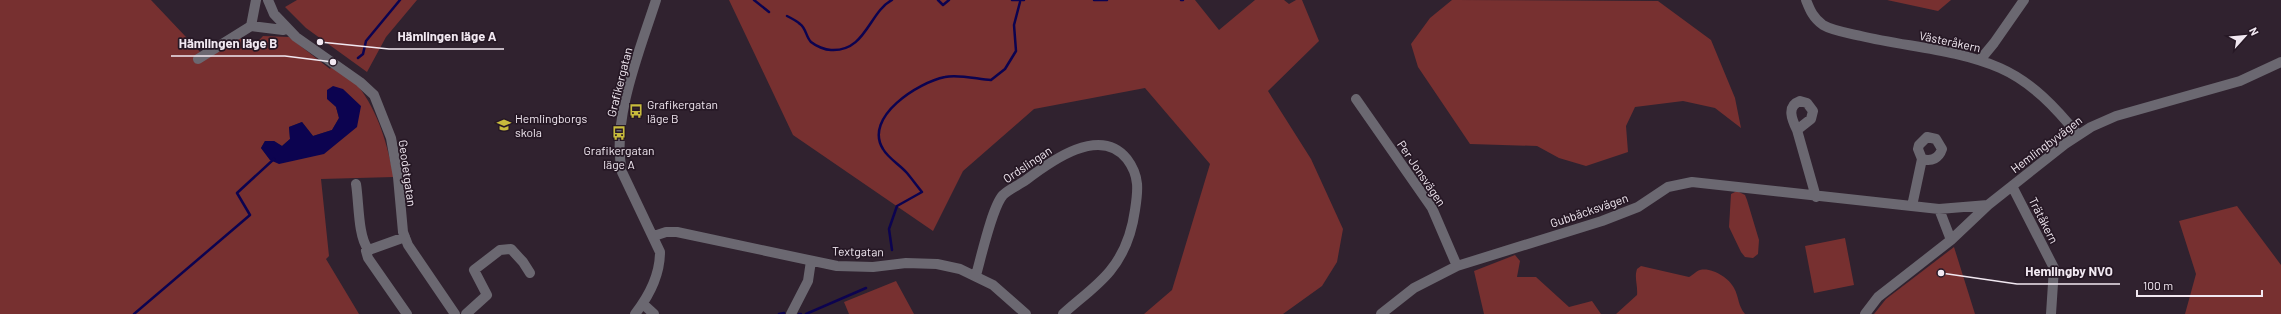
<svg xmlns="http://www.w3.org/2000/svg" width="2281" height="314" viewBox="0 0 2281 314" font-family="Barlow,sans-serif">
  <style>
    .green { fill: #773030; fill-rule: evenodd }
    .water { fill: #0c0350 }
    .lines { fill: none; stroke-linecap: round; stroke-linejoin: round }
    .stream { stroke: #0c0350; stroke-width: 2.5 }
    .street { stroke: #6b6871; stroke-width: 10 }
    .labels { text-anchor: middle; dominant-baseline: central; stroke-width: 3.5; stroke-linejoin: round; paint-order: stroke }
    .street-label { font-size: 12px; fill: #f1e8f1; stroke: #261825 }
    .poi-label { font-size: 12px; fill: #f1e8f1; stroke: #261825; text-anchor: start }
    .leader { fill: none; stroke: #f1e8f1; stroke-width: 1.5 }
    .callout-dot { fill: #f1e8f1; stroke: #261825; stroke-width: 1.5 }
    .callout-label { font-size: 13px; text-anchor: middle; font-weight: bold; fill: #f1e8f1; stroke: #261825; stroke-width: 3.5; stroke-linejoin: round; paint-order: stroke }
  </style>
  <rect width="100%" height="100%" fill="#30222f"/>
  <path class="green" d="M0,0h151l52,55 33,-20c9,8 18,12 27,1l26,1 41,32 2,-4c8,6 20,13 26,21 21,27 29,58 36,91l-73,2 8,77 -3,3 33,55h-359zM336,107l20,20 -86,33 -9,-12 4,-7h9l8,5 8,-7 -1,-12 13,-5 11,14 19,-6 7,-12z
    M297,0h120l-31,37 -19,35 -61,-44 -21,-21z
    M729,0h466l24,30 36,-30h29l5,4 7,-4h6l17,41 -51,50 43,68 32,70 -6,33 -15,24 -39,28h-139l28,-24 38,-126 -65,-76 -111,21 -71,62 -30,60 -140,-96z
    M1452,0l206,1 53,39 24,58 6,30 -26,-20 -32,-7 -48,6 -9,19 2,26 -42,14 -27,-8 -22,-12 -67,-2 -52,-77 -7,-23 19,-26z
    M1887,0h64l-13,11z
    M1737,191l8,4 2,5 12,40 -1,14 -5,4 -8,-1 -4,-5 -12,-25 2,-33z
    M2237,206l44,59v49h-96l11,-40 -17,-53z
    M1845,238l9,47 -40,8 -9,-47z
    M1954,247l21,67h-101l12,-15z
    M1515,255l5,6 -3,16h19l33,30 23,-6 9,13h-117l-10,-43z
    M1641,266l48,11c4,-2 7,-6 11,-7 12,-3 29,8 34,18 5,9 4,18 11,26h-129l21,-19c1,-10 -3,-17 0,-26z
    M896,281l18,33h-65l-5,-12z"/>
  <path class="water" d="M333,86l10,3 18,17 -4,21 -33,27 -45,10 -9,-4 -9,-12 4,-7h9l8,5 8,-7 -1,-12 13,-5 11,14 19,-6 7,-12 -3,-11 -9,-8v-9z"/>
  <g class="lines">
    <path class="stream" d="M754,0l15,12
      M938,0l5,5 6,-5
      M1012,0h12
      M1094,0h13
      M1181,0h2
      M787,16c4,2 10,5 13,8 6,4 6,13 11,18 5,4 14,8 20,8 35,2 38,-38 61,-50
      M358,58l5,-4 3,-13 34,-41
      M892,250l-3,-21 8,-23 25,-14c-5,-6 -10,-13 -15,-19 -7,-8 -19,-15 -24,-24 -20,-32 36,-67 62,-72 13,-3 32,2 46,3l14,-11 11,-18 -2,-26 6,-23
      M134,314l116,-99 -13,-22 37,-34
      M779,314l5,-1
      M799,314h2
      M806,314l60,-26"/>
    <path class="street" d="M268,0l6,14 22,23 64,45 14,13 17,43 7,39 5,55 5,13 47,69
      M1806,0c4,10 7,18 17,25 10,6 26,8 38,11 46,11 95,13 139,32 32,14 56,40 78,67
      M251,26l32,4 4,-2
      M198,59l53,-33 5,-26
      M1980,60l14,-17 30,-43
      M1356,99l76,109 25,58
      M1797,130c-5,-10 -11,-24 3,-29l7,2 6,8 -2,8 -14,11 19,67
      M356,184c3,18 2,53 12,65
      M2012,186l42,82 -3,46
      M1912,206l10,-47 -4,-10 1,-4 8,-8 9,2 6,10c-3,9 -10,13 -20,10
      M1939,209l12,31
      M654,236l12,-4h11l160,34 36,1 33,-4 31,1 23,5 33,16 33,29
      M405,237l-39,14 2,7 39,56
      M976,275c5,-17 16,-68 27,-80 6,-6 16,-10 23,-15 25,-19 74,-55 101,-21 13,17 11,32 8,51 -3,22 -11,44 -25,61 -13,16 -32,29 -47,43
      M643,304l11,10
      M466,314l21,-19 -13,-25 26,-20 11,-1 12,13 7,11
      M635,314c14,-18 25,-39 25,-62l-38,-80c-11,-53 18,-122 34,-172
      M791,314l17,-33 3,-20
      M1381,314l33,-26 43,-22 145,-45 36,-14 30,-20 24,-5 247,27 49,-4
      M1865,314l13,-17 73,-57 37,-35 77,-61 26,-17 25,-11 124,-35 41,-19"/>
  </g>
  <defs>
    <symbol id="bus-bare" viewBox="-9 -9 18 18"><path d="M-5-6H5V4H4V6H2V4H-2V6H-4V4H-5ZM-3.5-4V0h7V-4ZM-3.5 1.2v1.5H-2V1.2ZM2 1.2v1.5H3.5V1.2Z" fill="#c7bb3c" stroke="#261825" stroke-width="2.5" paint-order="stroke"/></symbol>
    <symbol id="school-bare" viewBox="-9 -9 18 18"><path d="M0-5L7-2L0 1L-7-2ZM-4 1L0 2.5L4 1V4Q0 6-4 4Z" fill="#c7bb3c" stroke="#261825" stroke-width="2.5" paint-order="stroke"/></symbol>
  </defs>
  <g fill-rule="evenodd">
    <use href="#bus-bare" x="626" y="101" width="20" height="20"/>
    <use href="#school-bare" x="494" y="115" width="20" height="20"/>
    <use href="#bus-bare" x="609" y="123" width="20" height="20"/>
  </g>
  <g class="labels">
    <g class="street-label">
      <text transform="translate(1950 41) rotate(12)">Västeråkern</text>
      <text transform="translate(619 82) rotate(-76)">Grafikergatan</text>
      <text transform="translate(2046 144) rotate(-37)">Hemlingbyvägen</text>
      <text transform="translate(1027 164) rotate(-34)">Ordslingan</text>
      <text transform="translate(408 173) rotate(82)">Geodetgatan</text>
      <text transform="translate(1422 173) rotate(56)">Per Jonsvägen</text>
      <text transform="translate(1589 210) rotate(-19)">Gubbäcksvägen</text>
      <text transform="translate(2044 220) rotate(63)">Trätåkern</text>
      <text transform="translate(858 251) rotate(1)">Textgatan</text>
    </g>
    <g class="poi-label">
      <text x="647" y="104">Grafikergatan<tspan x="647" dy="14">läge B</tspan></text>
      <text x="515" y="118">Hemlingborgs<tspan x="515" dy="14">skola</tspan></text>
      <text x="619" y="150" text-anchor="middle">Grafikergatan<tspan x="619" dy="14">läge A</tspan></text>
    </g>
  </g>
  <path class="leader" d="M320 42L389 49H504M333 62L285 56H171M1941 273L2017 284H2120"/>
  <g class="callout-dot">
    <circle cx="320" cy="42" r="4"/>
    <circle cx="333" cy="62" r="4"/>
    <circle cx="1941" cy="273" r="4"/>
  </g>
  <g class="callout-label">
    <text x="447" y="41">Hämlingen läge A</text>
    <text x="228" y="48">Hämlingen läge B</text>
    <text x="2069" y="276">Hemlingby NVO</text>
  </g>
  <g transform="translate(2245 36) rotate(63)" stroke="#261825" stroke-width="3" paint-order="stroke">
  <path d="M0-3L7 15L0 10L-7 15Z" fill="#f1e8f1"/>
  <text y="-6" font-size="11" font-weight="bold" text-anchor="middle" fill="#f1e8f1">N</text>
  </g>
  <path d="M2137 290v6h125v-6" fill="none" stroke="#f1e8f1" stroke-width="2"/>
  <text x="2143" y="290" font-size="12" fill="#f1e8f1" stroke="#261825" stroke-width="3" paint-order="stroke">100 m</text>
</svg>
